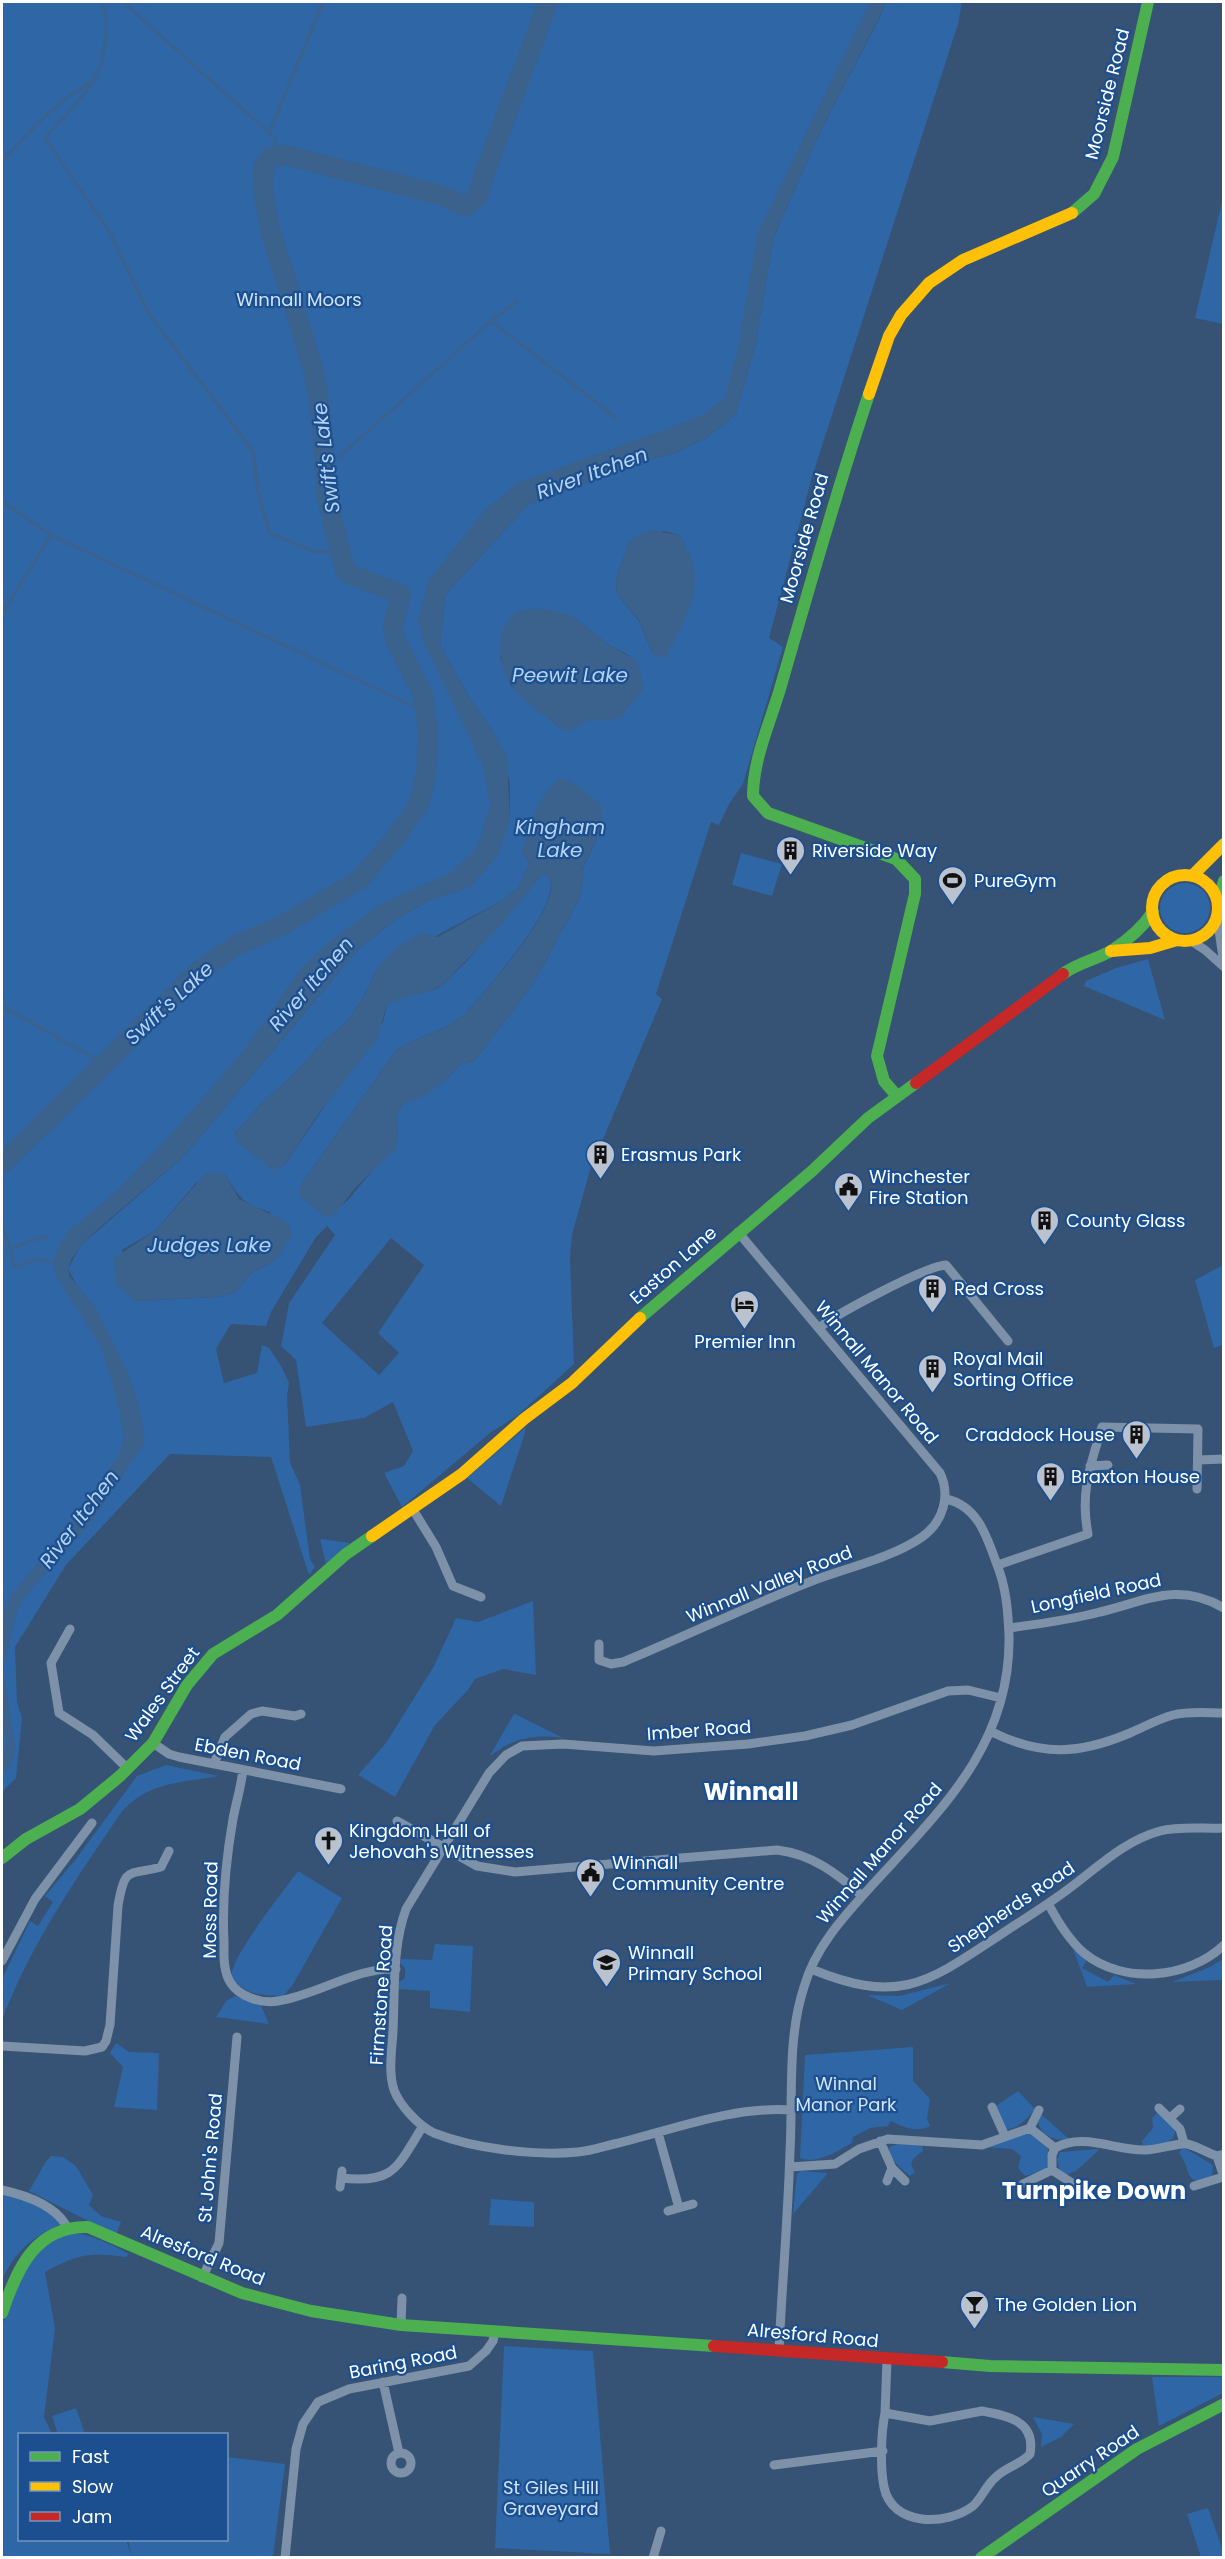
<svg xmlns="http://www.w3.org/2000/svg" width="1225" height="2559" viewBox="0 0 1225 2559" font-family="Poppins,sans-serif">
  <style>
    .green { fill: #2f66a5; fill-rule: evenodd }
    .water { fill: #3b618d }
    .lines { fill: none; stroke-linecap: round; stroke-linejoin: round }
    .stream { stroke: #3b618d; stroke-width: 3 }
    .river { stroke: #3b618d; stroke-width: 20 }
    .street { stroke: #7d92a8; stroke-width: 9 }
    .fast { stroke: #4caf50; stroke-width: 12 }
    .slow { stroke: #ffc107; stroke-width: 12 }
    .jam { stroke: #c62828; stroke-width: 12 }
    .labels { text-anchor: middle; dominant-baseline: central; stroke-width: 4.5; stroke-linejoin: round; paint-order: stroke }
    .street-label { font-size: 18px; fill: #fff; stroke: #1b4f8f }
    .park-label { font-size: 18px; fill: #cfe3fa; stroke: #1b4f8f }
    .poi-label { font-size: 18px; fill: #fff; stroke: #1b4f8f; text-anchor: start }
    .water-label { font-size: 20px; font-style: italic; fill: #b5d3f5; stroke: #1b4f8f }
    .district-label { font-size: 24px; font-weight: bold; fill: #fff; stroke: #1b4f8f }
  </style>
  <rect width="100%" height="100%" fill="#365274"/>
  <path class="green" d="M2,2h875l-110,230 -37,175 -204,90 -86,96 -4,53 66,147 -36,84 -55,21 -115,100 -227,251 -5,31 31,27 -18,-21 -9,-17 12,-23 105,-91 174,-207 39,-30 32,-18 40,-13 40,-68v-37l-16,-49 -24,-34 -30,-54 5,-50 84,-91 112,-42 35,-9 31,-16 28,-22 20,-69 18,-107 47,-107 60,-115 5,-15h77l-4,22 -146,453 -43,161 14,9 -40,137 -14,20 -10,21 -8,-3 -55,172 6,5 -72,171 -18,65 -2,23 4,106 -56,51 -28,18 -88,74 -18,-34 20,-7 9,-15 -20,-49 -29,16 -58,9 -10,-67 -15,-14 8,-43 46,-68 -8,-9 -11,11 -45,75 -5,14 -35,-2 -15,25 8,34 33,-10 5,-28 7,3 12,18 8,17 -2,13 3,66 10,23 10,74 5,8 -6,8 -38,-118 -101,-3 -104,111 -51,82 2,55 5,16 -6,60 -14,14zM664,531l15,4 6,10 -32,109 -14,-33 -22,-27 -1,-15 13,-37zM572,616l37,29 19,10 16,32 -33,33h-22l-29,8 -49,-42 -11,-29zM592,799l9,6v25l-19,40 1,10 -4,19 -46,85 -58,76 -16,5 -12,14 -45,26 -6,14 2,21 -51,61 -21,16 -24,-20v-14l95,-134c23,-13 50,-19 69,-36 16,-19 105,-117 81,-138l-6,1 -76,87 -23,22 -6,4 -36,8 -13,8 -4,17 -98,142 -13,5 -38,-35 30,-33 30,-27 30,-33 22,-18 17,-25 15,-31 125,-67 15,-12 11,-24 -7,-14 14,-37zM225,1174c14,24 18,30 45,38l6,48 -26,14 -14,18 -18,5 -82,4 -14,-51 34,-20 40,-47zM391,1238l33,27 -46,68 21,20 -20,22 -57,-52z
    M1223,197v127l-28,-6z
    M741,853l41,11 -10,32 -40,-11z
    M1160 908a25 25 0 1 1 50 0a25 25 0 1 1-50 0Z
    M1148,959l17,61 -81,-34 2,-5 30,-13z
    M1223,1265v80l-9,3 -19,-68z
    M526,1427l-2,9 -23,70 -34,-28z
    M320,1539l30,4 -24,21z
    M533,1601l3,74 -33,-6 -28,10 -7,11 -33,35 -40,72 -37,-22 28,-32 48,-77 22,-48 22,4z
    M514,1714h1l48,24c-29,-4 -50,0 -74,19z
    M166,1765l53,11c-38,7 -67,5 -96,34 -46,67 -92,134 -121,210v-41l28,-58 8,5 15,-24 -8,-6 31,-37 61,-83z
    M298,1871l44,27 -50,88 -9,10c-21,-1 -37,0 -51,-18 -6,-16 54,-90 66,-107z
    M435,1944l38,2 -3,66 -40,-4v-17l-32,-2 1,-7 6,-4v-10l-5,-5 1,-4 31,1z
    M1073,1949l14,11 -5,8 26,14 6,-7 22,9 -49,3z
    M1223,1959v21l-51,2 38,-15z
    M951,1983l-49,27 -35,-15 32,1z
    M235,1996l26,9 8,19 -53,-7 10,-16z
    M116,2043l13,9 30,1 -2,57 -43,-3 9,-40 -13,-14z
    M913,2047v34l17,18 -3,19 3,8c-12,7 -28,1 -39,-5l-3,5 -18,2 -17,9 -1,6c-14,8 -37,22 -52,15l5,-103z
    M1018,2091l17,18c-8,9 -17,21 -29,20l-10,-23z
    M1158,2112l18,17 -3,9 -6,5 -23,4 -2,-6 11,-13 -1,-10z
    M1041,2114l28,25c-17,2 -28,-3 -32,-20z
    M1027,2131l15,10 6,8 -1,21 -22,6 -7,-8 3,-12 -9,-7 -27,-2z
    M898,2144l24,1 1,6 -10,8 -2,6 4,7 -5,4c-9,-8 -21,-16 -21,-29z
    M1183,2147l30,18 -1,11c-29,14 -20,-8 -33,-23z
    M1098,2149l1,1 -23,21 -10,4 -6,-3 -3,-12 3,-8z
    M51,2156l12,1 13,9 17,29 -4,10 12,11 20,6 -5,13 -87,-44 16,-28z
    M800,2171l28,2 -35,41 4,-40z
    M2,2191l40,15 19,18c-29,13 -47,28 -59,57z
    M491,2199l43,3v25l-45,-2z
    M67,2231c23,4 41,11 62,23l-3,3c-38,-5 -48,-3 -81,15l10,56 -11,89 8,17h-32v106h106l6,16 -4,-16h98l1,-83 58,7 -12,93 -271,-1v-231l21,-54 18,-21z
    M504,2346l89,5 17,203 -115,-6z
    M1152,2377h71v16l-64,33z
    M76,2408l9,26h-27l-6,-18z
    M1033,2417l41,7 -13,13 -20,10 1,-13z
    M1208,2508l15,43v6h-22l-14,-43z"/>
  <path class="water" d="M870,2h15l-5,14 -60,116 -47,107 -18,107 -20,69 -28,22 -31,16 -35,9 -112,42 -84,91 -5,50 30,54 24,34 13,24 3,62 -13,38 -27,30 -40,13 -32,18 -39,30 -174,207 -87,74 -18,17 -9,14 -3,9 2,8 25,30 33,66 10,31 6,30 -1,11 -54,80 -63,70 -9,16 -14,57 12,80 -3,16 -10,9v-17l5,-14 -5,-15v-106l4,-16 7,-12 54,-65 51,-71 6,-18 -5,-32 -17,-59 -46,-72 -2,-18 7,-16 8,-11 50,-42 55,-58 70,-81 58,-83 31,-28 49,-36 70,-31 25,-24 13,-42 -6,-39 -59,-122 -7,-26 11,-39 54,-68 32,-28 171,-62 18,-8 21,-16 13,-48 20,-118z
    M651,530l28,5c32,47 9,77 -13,122h-7l-6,-3 -14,-34 -22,-26 -1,-15 13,-37 11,-8z
    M546,609l26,7 37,29 28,16 7,26 -23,30 -10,3h-22l-20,11 -9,-3c-12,-10 -42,-31 -49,-44 -12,-19 -17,-53 3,-70 7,-6 23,-4 32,-5z
    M560,779c17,2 27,16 41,26v25l-19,39 1,11 -4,19 -46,85 -58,76 -16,5 -12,14 -20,15 -25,11 -6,14 2,21 -3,9 -39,38 -22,28 -8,2 -25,-20 -2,-6 3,-8 95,-134c23,-13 50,-19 69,-36 16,-19 106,-117 81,-138l-6,1 -41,50 -58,59c-15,10 -38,10 -55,20l-10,34 -60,77 -32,48 -7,5h-6l-34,-26 -4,-9 30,-33 30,-27 30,-33 22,-18 17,-25 15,-31 21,-21 22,-13 17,4 65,-37 15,-12 11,-24 -7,-14c6,-19 19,-63 38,-71z
    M215,1172l10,2 14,25 48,23 5,13 -16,25 -26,14 -14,18 -18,5 -83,4 -18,-16 -3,-27 42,-28 50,-57z"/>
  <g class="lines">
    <path class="stream" d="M101,2c11,17 3,63 -8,79 -13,21 -32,39 -48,57l64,93 40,83 104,137 5,40 11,42 47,19 25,-1
      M123,2l153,137 -5,18
      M269,133l54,-131
      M2,161c28,-30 54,-60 91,-80
      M491,321l124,96
      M338,458l153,-137 26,-20
      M325,469l3,-3
      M2,502l49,33 -49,79
      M51,535l375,177
      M2,1006l102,58
      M2,1224l13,43 22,-8 22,6
      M9,1249l36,-13 2,2"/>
    <path class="river" d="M2,1164l199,-195 34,-23 44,-19 80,-47 36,-42 23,-32 8,-30 2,-45 -5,-36 -28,-56 -2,-14 8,-31 -55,-21 -20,-79 -4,-75 -9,-51 -43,-139 -7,-41v-20l8,-11 14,-2 155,40 25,11 13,-9 5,-19 65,-176"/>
    <path class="street" d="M1217,917l7,47
      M1190,940l15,10 19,17
      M819,1328c17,-14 107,-62 127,-63l62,76
      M1199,1460l25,-1
      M1090,1466l18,-1
      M412,1508l24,39 17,39 28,11
      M998,1565l90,-31c-8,-41 2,-68 14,-107l96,2 -1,60
      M1009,1628c30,-4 61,-8 91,-16 46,-11 78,-31 124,-4
      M70,1629l-19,34 8,50 34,22 34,33
      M599,1644v16l12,4 12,-2c63,-26 125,-56 189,-81 34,-13 80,-23 110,-44 21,-15 29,-41 18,-64l-202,-241
      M992,1732c50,25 88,22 138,1 14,-6 28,-14 43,-18 16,-4 34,-2 51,-2
      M153,1743l16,11 10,3 162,32
      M214,1764l11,-27 26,-23 11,-3 33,5 6,-2
      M243,1770c-2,17 -7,33 -10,49 -7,40 -11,82 -9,123 0,13 -1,28 6,40 9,15 32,22 48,19 40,-6 78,-34 118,-32
      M397,1821l80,45 38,6 262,-22c34,4 60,23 85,46
      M1049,1905c9,17 20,35 35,48 39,32 104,26 140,-8
      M2,1961l33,-62 57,-76
      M811,1969c88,36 115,15 189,-34 25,-17 51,-32 75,-51 26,-20 52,-44 85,-53 20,-5 43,-2 64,-3
      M2,2046l83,5 17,-4 4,-6 4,-16 8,-119c7,-42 11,-30 43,-39l8,-16
      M992,2107l13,29
      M1159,2108l21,21 4,14
      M792,2110c-61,-4 -119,20 -178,34 -12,3 -24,7 -36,8 -43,4 -103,-3 -144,-19 -15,-7 -34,-27 -40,-43 -6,-18 -2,-40 -1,-59 2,-39 -1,-84 13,-122l83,-136 17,-18 16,-9 41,-2 91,7 94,-7 57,-8 47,-11 96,-34 20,-1 33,8
      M1170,2118l10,-9
      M1030,2128l9,-18
      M658,2133l21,75
      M880,2141l12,27 13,13
      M1055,2148l-3,7v15l20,13
      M1217,2156l7,21
      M790,2167l45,-3 24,-15 29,-10 94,6 48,-17 25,20c29,-16 61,3 91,2 11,0 35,-8 41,-6 10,2 20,9 30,12l7,-2
      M341,2178c54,6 56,-11 82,-52
      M887,2181l5,-13
      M1023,2184l29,-14
      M1194,2186l29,-9
      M340,2187l2,-16
      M2,2190c23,5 51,14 64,35
      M668,2211l25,-7
      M202,2278l17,-35 18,-206
      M401,2325l1,-27
      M779,2350c3,-66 9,-132 11,-199 3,-53 -3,-113 14,-164 12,-42 43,-74 71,-105 68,-74 136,-139 134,-246 -1,-26 -3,-50 -13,-74 -10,-28 -19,-56 -50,-63
      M383,2382l16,71
      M982,2411c26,5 54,10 48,43 -10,11 -24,13 -34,23 -10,8 -14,21 -23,29 -26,20 -81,21 -89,-19 -4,-20 -3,-54 1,-74l45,8z
      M885,2413l2,-53
      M391 2463a10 10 0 1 1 20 0a10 10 0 1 1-20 0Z
      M774,2465l109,-14
      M285,2558l11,-109 7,-25 15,-22 31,-13 120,-23 17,-15 7,-10 2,-10
      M653,2558l8,-27"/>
    <path class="fast" d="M1072,213l22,-19 19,-37 35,-155
      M869,394c-32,95 -59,191 -87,288 -10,37 -29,75 -29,114l15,17 128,46 19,20v15l-38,162 7,25 12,14
      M1218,902l6,-21
      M1063,974c14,-11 32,-14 48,-23 16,-10 31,-23 42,-39
      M640,1318l172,-147 56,-53 48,-35
      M2,1858l24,-19 54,-30 40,-33 33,-33 34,-58 26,-31 64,-39 69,-61 26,-18
      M2,2313c15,-44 33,-87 86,-86l154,66 69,18 90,14 313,21
      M942,2362l48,4 234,4
      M981,2558l156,-109 87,-45"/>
    <path class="slow" d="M869,394l20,-58 12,-21 28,-32 34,-23 109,-47
      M1152 908a33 33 0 1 1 66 0a33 33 0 1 1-66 0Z
      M1192,876l32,-32
      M1111,951l39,-3 27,-8
      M372,1536l90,-62 62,-55 48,-36 68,-65"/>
    <path class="jam" d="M916,1083l147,-109
      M714,2346l228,16"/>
  </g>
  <defs>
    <symbol id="building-pin" viewBox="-11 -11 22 30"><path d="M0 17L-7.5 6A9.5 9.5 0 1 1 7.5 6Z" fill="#b9c2ce" stroke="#1b4f8f"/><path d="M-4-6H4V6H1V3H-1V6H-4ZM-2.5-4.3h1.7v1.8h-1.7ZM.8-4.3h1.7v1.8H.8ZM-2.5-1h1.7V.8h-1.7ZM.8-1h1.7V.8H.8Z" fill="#111"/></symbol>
    <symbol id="stadium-pin" viewBox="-11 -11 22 30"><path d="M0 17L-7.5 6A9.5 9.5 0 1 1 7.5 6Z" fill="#b9c2ce" stroke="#1b4f8f"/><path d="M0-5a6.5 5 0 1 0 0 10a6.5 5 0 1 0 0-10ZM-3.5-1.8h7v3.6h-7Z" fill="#111"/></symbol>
    <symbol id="civic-pin" viewBox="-11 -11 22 30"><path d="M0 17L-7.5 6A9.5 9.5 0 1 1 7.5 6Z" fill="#b9c2ce" stroke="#1b4f8f"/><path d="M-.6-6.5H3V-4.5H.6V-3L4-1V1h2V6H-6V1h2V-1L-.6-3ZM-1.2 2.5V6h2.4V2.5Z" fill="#111"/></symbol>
    <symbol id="hotel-pin" viewBox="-11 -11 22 30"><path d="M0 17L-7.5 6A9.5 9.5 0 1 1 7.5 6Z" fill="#b9c2ce" stroke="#1b4f8f"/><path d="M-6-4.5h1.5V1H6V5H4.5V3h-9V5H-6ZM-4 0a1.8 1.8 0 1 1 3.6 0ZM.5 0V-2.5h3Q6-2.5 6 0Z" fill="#111"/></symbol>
    <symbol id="church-pin" viewBox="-11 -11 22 30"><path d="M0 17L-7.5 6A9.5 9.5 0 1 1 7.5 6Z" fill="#b9c2ce" stroke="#1b4f8f"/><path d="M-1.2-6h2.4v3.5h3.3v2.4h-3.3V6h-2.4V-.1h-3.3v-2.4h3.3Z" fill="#111"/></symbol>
    <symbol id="school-pin" viewBox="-11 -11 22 30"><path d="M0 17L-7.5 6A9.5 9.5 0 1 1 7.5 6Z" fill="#b9c2ce" stroke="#1b4f8f"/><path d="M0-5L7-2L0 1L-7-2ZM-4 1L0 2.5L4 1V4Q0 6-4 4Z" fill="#111"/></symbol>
    <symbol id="bar-pin" viewBox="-11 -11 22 30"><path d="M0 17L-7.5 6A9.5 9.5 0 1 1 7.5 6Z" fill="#b9c2ce" stroke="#1b4f8f"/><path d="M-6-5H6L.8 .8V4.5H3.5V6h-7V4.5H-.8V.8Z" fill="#111"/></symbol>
  </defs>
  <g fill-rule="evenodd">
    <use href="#building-pin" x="774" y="834" width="33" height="45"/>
    <use href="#stadium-pin" x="936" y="864" width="33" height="45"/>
    <use href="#building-pin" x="584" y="1138" width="33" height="45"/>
    <use href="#civic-pin" x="832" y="1170" width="33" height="45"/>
    <use href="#building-pin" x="1028" y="1204" width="33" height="45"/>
    <use href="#building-pin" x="916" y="1272" width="33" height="45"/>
    <use href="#hotel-pin" x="728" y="1288" width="33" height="45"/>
    <use href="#building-pin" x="916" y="1352" width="33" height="45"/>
    <use href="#building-pin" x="1120" y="1418" width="33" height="45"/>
    <use href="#building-pin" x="1034" y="1460" width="33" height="45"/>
    <use href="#church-pin" x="312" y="1824" width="33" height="45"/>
    <use href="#civic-pin" x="574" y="1856" width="33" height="45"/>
    <use href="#school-pin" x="590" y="1946" width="33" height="45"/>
    <use href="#bar-pin" x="958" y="2288" width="33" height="45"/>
  </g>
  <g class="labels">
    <g class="street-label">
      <text transform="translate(1107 94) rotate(-76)">Moorside Road</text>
      <text transform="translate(804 538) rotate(-74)">Moorside Road</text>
      <text transform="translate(673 1265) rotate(-41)">Easton Lane</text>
      <text transform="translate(877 1372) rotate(50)">Winnall Manor Road</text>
      <text transform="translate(769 1584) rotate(-22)">Winnall Valley Road</text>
      <text transform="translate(1096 1593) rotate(-12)">Longfield Road</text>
      <text transform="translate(162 1694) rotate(-54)">Wales Street</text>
      <text transform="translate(699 1730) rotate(-4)">Imber Road</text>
      <text transform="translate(248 1754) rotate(11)">Ebden Road</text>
      <text transform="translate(879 1853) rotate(-49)">Winnall Manor Road</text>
      <text transform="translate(1011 1907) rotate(-34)">Shepherds Road</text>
      <text transform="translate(210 1910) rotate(-89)">Moss Road</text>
      <text transform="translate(381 1995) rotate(-86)">Firmstone Road</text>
      <text transform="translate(210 2158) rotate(-85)">St John's Road</text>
      <text transform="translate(203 2255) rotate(22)">Alresford Road</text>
      <text transform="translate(813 2335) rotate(5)">Alresford Road</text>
      <text transform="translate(403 2362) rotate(-11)">Baring Road</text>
      <text transform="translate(1090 2461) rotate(-34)">Quarry Road</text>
    </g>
    <g class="park-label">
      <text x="299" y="299">Winnall Moors</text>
      <text x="846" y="2083">Winnal<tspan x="846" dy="21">Manor Park</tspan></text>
      <text x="551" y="2487">St Giles Hill<tspan x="551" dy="21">Graveyard</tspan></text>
    </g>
    <g class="poi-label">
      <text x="812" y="850">Riverside Way</text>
      <text x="974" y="880">PureGym</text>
      <text x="621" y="1154">Erasmus Park</text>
      <text x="869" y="1176">Winchester<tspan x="869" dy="21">Fire Station</tspan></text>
      <text x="1066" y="1220">County Glass</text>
      <text x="954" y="1288">Red Cross</text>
      <text x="745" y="1341" text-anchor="middle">Premier Inn</text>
      <text x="953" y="1358">Royal Mail<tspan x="953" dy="21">Sorting Office</tspan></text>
      <text x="1115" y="1434" text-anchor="end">Craddock House</text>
      <text x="1071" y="1476">Braxton House</text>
      <text x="349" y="1830">Kingdom Hall of<tspan x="349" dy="21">Jehovah's Witnesses</tspan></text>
      <text x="612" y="1862">Winnall<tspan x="612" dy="21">Community Centre</tspan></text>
      <text x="628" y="1952">Winnall<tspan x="628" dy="21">Primary School</tspan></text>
      <text x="995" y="2304">The Golden Lion</text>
    </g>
    <g class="water-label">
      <text transform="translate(326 458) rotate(-97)">Swift's Lake</text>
      <text transform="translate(592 473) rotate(-20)">River Itchen</text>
      <text x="570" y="675">Peewit Lake</text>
      <text x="560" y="827">Kingham<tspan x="560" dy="23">Lake</tspan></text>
      <text transform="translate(311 984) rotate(-49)">River Itchen</text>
      <text transform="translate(169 1003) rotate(-43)">Swift's Lake</text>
      <text x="209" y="1245">Judges Lake</text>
      <text transform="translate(79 1519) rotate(-53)">River Itchen</text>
    </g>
    <g class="district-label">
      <text x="751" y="1791">Winnall</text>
      <text x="1094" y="2190">Turnpike Down</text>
    </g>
  </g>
  <rect width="1225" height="2559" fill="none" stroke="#ffffff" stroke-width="6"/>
  <rect x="18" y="2433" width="210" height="108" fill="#1b4f8f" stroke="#7695bc" stroke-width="1.5"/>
  <rect x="30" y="2452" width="30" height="9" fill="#4caf50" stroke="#7695bc" stroke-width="1.5"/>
  <text x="72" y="2463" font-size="18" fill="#ffffff">Fast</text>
  <rect x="30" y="2482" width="30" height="9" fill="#ffc107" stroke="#7695bc" stroke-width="1.5"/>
  <text x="72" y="2493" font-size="18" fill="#ffffff">Slow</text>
  <rect x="30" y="2512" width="30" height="9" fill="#c62828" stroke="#7695bc" stroke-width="1.5"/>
  <text x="72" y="2523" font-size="18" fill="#ffffff">Jam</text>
</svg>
